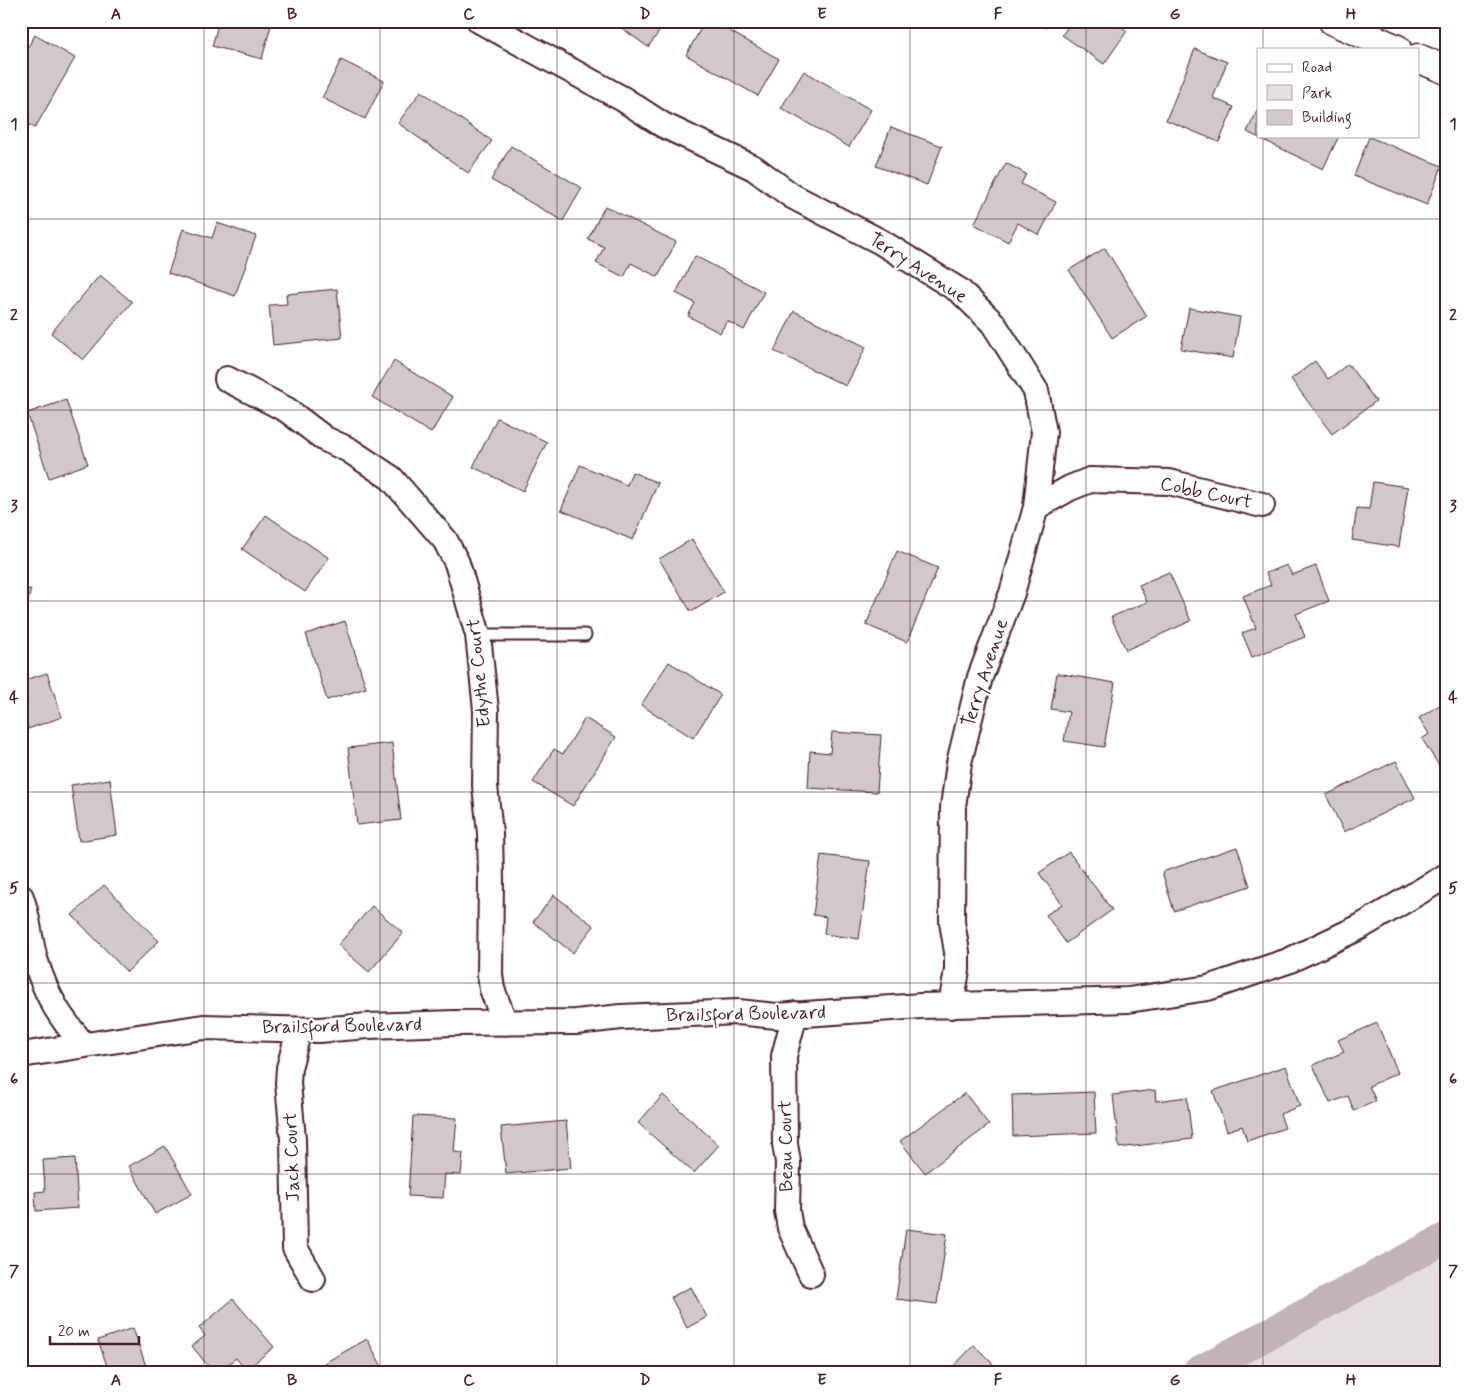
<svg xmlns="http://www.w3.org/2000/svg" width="1467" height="1393" viewBox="0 0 1467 1393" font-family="Mynerve,sans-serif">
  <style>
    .green { fill: #e5dee0; stroke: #987e86 }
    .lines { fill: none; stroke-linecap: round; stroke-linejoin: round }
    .canal { stroke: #c1b3b6; stroke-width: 31 }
    .building { fill: #d2c7cb; stroke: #4a1f2b }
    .lane-casing { stroke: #4a1f2b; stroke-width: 15 }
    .street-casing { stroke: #4a1f2b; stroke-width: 28 }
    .secondary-casing { stroke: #4a1f2b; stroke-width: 31 }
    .lane { stroke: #fff; stroke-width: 11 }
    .street { stroke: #fff; stroke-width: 24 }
    .secondary { stroke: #fff; stroke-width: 28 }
    .grid { fill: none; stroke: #4a1f2b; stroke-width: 1; stroke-opacity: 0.55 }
    .labels { text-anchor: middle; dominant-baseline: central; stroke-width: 4.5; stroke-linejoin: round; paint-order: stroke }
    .street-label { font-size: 19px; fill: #4a1f2b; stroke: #fff }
    .neatline { fill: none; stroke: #4a1f2b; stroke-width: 2 }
    .grid-label { font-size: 16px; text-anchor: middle; font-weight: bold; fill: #4a1f2b }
  </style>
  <rect width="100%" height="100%" fill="#fff"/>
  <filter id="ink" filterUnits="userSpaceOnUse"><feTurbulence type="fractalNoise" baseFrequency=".02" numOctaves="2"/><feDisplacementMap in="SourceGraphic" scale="10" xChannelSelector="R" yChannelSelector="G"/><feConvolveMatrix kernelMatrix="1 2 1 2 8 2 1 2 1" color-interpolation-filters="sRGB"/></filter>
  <g filter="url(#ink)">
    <path class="green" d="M1446,1238v134h-248z"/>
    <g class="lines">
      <path class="canal" d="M1198,1372l248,-134"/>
    </g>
    <path class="building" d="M219,21h53l-10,38 -50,-13z
      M612,21h55l-19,26z
      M705,21h7l67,38 -21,37 -72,-41z
      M1034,21h15l-4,7z
      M1072,21h42l13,10 -23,33 -42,-29z
      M35,35l40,23 -40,70 -14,-7v-63z
      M1195,49l32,13 -14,36 21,9 -15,35 -53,-22z
      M341,60l43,21 -19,38 -43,-21z
      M804,71l67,39 -22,37 -68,-39z
      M421,91l71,50 -24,32 -70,-50z
      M1258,109v27h81l-16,33 -76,-37z
      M891,127l51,19 -15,39 -51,-19z
      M1369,137l73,29 -15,39 -73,-29z
      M511,146l71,42 -19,33 -72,-41z
      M1006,163l20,11 -5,10 35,18 -17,33 -21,-12 -10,19 -34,-18z
      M605,206l71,36 -18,35 -27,-14 -7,14 -28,-14 8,-16 -16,-8z
      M217,223l39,13 -21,60 -67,-23 15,-44 29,9z
      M1105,248l42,68 -35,22 -43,-68z
      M695,256l69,36 -20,38 -17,-9 -7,12 -32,-17 7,-13 -19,-10z
      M100,275l32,27 -49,58 -32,-27z
      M337,289l5,49 -69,7 -4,-40 18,-1 -1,-10z
      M1189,308l51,9 -7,41 -52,-9z
      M794,311l72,36 -20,39 -72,-35z
      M394,361l59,36 -22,36 -59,-36z
      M1315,361l13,18 20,-15 28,37 -44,33 -41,-55z
      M66,400l22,64 -39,14 -22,-65z
      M497,418l50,24 -24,49 -50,-24z
      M580,465l47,20 5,-13 26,11 -25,57 -72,-30z
      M1373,482l35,5 -9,60 -47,-7 5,-32 12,1z
      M266,515l63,43 -24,34 -63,-43z
      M692,539l32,53 -33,20 -32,-53z
      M897,551l41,17 -31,74 -41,-17z
      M1287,565l5,10 24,-9 13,35 -33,13 9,23 -53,20 -10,-24 14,-5 -13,-32 28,-11 -5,-12z
      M1169,572l22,49 -65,29 -15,-33 36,-15 -8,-17z
      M21,587l10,3 -10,34z
      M345,621l21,67 -39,12 -21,-66z
      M669,662l52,33 -28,43 -52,-33z
      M47,673l15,44 -34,12 -7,-19v-29z
      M1057,673l58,10 -11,64 -40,-6 5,-29 -18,-3z
      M1441,704l5,8v58l-3,2 -21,-33 7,-5 -10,-16z
      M585,718l31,19 -43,69 -40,-24 21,-33 9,5z
      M832,732l49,3 -4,57 -69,-4 2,-37 20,2z
      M392,743l9,77 -44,5 -9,-77z
      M1396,761l19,37 -71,34 -18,-37z
      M110,779l7,56 -38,6 -8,-56z
      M1237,847l13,39 -76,25 -12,-39z
      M1069,852l43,58 -46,33 -20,-28 16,-11 -23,-31z
      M821,855l49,6 -11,78 -35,-5 2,-17 -13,-2z
      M104,885l55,56 -32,31 -55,-57z
      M554,895l40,31 -21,27 -40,-31z
      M372,906l31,27 -34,39 -31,-27z
      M1377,1023l21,50 -29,13 7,15 -22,10 -6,-15 -18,7 -17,-38 31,-13 -6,-12z
      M1286,1066l14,40 -20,8 5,14 -38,13 -5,-15 -15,5 -14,-40z
      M1155,1090l1,11 31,-4 5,42 -73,9 -6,-53z
      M1094,1092l2,41 -83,3 -1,-41z
      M965,1093l24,32 -64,48 -25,-32z
      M663,1095l56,50 -25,28 -56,-50z
      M413,1116l44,2 -3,34 9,1 -2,22 -16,-1 -2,24 -35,-2z
      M566,1121l5,47 -65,6 -5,-47z
      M165,1146l27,48 -37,20 -26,-48z
      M75,1158l3,50 -42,3 -1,-19 10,-1 -2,-31z
      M906,1229l41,5 -10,70 -41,-5z
      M691,1287l16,30 -20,11 -16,-31z
      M233,1299l41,48 -28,23 -10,-12 -17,14h-6l-21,-26 13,-10 -6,-8z
      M133,1328l15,44h-39l-11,-32z
      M367,1339l18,33h-72l-1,-2z
      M974,1345l27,27h-53z"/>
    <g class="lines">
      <defs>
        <path id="lane" d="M478,635h107"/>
        <path id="street" d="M480,21l143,78 40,26 91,43 38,28 89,46 79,49 33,32 43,68 8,41 -8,75 -24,86 -32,84 -21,86 -6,44 -1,115 5,30v18l-6,36
          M227,379l60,31 38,29 24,11 42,28 54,62 12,23 21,72 8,75 -1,76 5,47 1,47 -1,95 2,14 13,34
          M1036,507l34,-19 20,-8 79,2 93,23
          M21,897c8,21 8,44 15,65 11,35 24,56 48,83
          M795,1014l-11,42 1,88 3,18 -1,49 3,17 21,46
          M299,1030l-10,38 -1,15 5,56 2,109 18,31
          M21,1055l182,-28 116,3 49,-4 86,-3 122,-1 45,-5 117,-5 38,4 145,-10 207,-6 80,-12 80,-27 72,-34 86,-51"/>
        <path id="secondary" d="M1333,21l64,28
          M1418,58l28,12"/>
      </defs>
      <use href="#lane" class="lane-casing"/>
      <use href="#street" class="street-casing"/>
      <use href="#secondary" class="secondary-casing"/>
      <use href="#lane" class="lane"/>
      <use href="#street" class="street"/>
      <use href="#secondary" class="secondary"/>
    </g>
  </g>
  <path class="grid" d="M204,21v1351M380,21v1351M557,21v1351M734,21v1351M910,21v1351M1086,21v1351M1263,21v28M1263,136v1236M21,219h1425M21,410h1425M21,601h1425M21,792h1425M21,983h1425M21,1174h1425"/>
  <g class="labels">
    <g class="street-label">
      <text transform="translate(918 268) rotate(33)">Terry Avenue</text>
      <text transform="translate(1206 493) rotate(12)">Cobb Court</text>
      <text transform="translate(479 673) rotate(-96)">Edythe Court</text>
      <text transform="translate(985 673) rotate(-72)">Terry Avenue</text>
      <text transform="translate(746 1014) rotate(-1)">Brailsford Boulevard</text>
      <text transform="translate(342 1026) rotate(-1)">Brailsford Boulevard</text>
      <text transform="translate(786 1146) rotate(-91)">Beau Court</text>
      <text transform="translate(292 1157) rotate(-92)">Jack Court</text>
    </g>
  </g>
  <rect width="1467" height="1393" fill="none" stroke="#fff" stroke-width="55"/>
  <rect x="1257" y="48" width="162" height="90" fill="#ffffff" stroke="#b7a5aa"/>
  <rect x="1267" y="64" width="25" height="8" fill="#ffffff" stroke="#b7a5aa"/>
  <text x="1302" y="72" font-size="15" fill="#4a1f2b">Road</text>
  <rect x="1267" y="85" width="25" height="15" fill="#e5dee0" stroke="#b7a5aa"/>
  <text x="1302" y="98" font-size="15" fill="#4a1f2b">Park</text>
  <rect x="1267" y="110" width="25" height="15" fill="#d2c7cb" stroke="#b7a5aa"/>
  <text x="1302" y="122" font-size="15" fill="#4a1f2b">Building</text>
  <path d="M50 1336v8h89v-8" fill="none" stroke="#4a1f2b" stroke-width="2.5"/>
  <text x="58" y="1336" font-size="15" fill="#4a1f2b" stroke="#ffffff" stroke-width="4" paint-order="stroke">20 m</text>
  <rect x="28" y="28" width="1412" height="1338" class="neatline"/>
  <g class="grid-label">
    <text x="116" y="19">A</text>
    <text x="292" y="19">B</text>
    <text x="469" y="19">C</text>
    <text x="645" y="19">D</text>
    <text x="822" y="19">E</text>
    <text x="998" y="19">F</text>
    <text x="1175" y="19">G</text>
    <text x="1351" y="19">H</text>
    <text x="14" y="129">1</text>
    <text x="1453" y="129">1</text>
    <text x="14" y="320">2</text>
    <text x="1453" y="320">2</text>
    <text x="14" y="511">3</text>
    <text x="1453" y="511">3</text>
    <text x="14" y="702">4</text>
    <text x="1453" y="702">4</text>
    <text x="14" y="893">5</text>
    <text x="1453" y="893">5</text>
    <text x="14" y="1084">6</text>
    <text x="1453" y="1084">6</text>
    <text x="14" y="1276">7</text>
    <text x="1453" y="1276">7</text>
    <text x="116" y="1385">A</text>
    <text x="292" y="1385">B</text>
    <text x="469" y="1385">C</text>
    <text x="645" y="1385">D</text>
    <text x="822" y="1385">E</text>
    <text x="998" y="1385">F</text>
    <text x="1175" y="1385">G</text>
    <text x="1351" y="1385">H</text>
  </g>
</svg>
